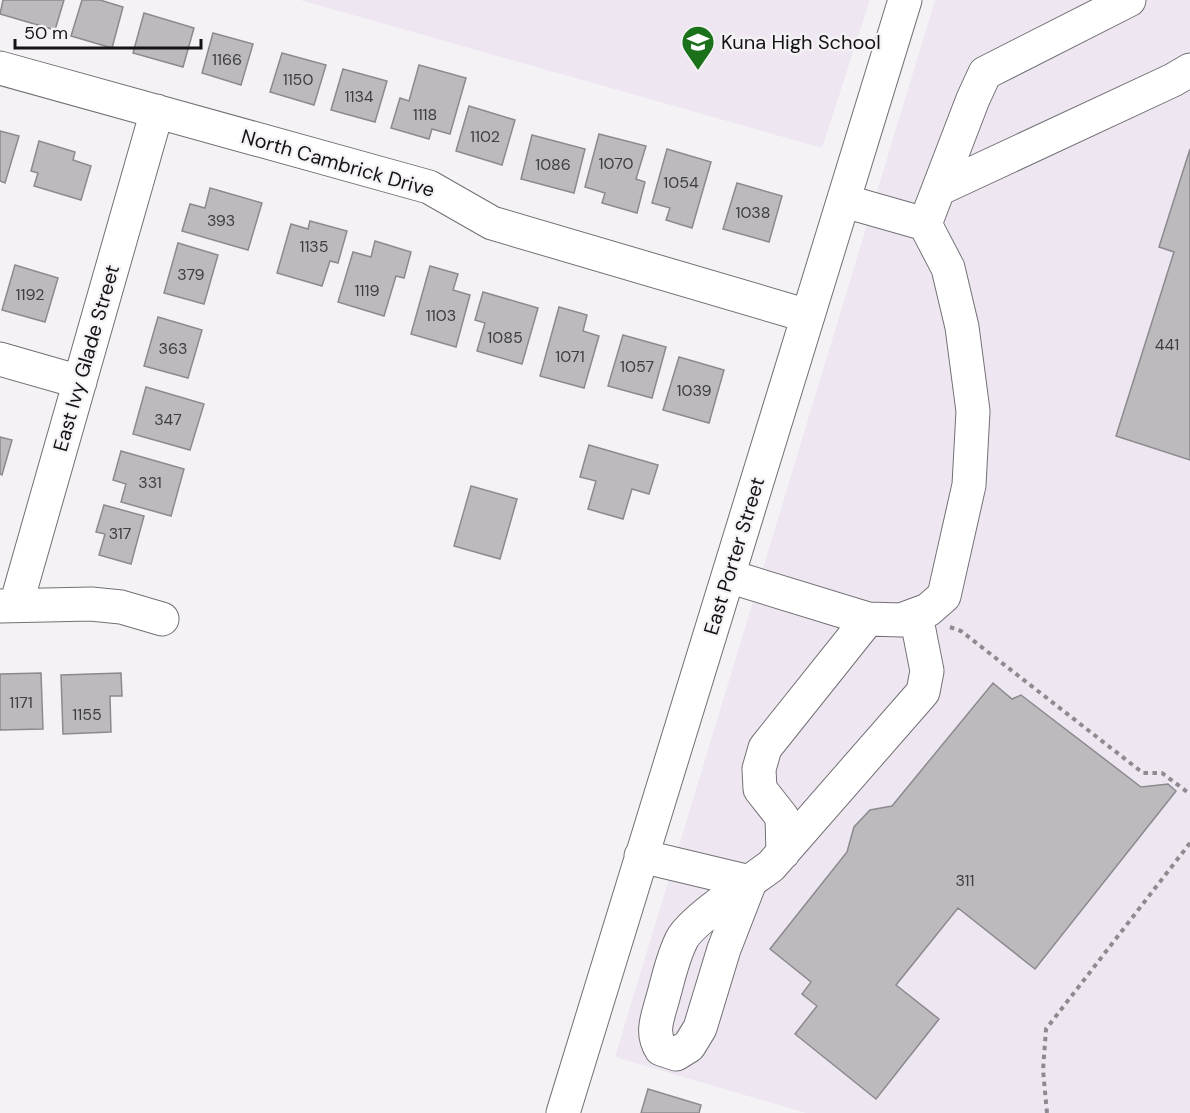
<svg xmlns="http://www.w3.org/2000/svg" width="1190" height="1113" viewBox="0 0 1190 1113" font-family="'DM Sans',sans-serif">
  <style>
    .built { fill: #eee7f2 }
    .building { fill: #bcbabd; stroke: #8c8a8e; stroke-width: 1.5 }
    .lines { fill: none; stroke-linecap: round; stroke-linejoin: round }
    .minor-casing { stroke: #727074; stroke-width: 35 }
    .path { stroke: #8d8b8e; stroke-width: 4; stroke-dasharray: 4.5 4.5; stroke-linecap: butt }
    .minor { stroke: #fff; stroke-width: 33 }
    .labels { text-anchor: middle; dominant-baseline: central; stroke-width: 4.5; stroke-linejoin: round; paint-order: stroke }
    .number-label { font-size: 16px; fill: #3e3d3f }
    .poi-label { font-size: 20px; fill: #141315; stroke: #f5f2f6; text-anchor: start }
    .street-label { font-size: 20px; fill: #141315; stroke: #f5f2f6 }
  </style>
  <rect width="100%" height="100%" fill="#f5f2f6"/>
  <path class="built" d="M300,0h570l-48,148z
    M935,0h255v1113h-384l-191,-56z"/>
  <path class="building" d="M3,0h61l-9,30 -55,-16z
    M82,0h18l23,7 -11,41 -41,-12z
    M144,13l50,15 -11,39 -50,-14z
    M213,33l40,11 -12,41 -39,-12z
    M282,53l44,12 -12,40 -44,-13z
    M419,65l47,13 -16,56 -18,-5 -3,10 -38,-11 9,-30 9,3z
    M343,69l44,12 -12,41 -44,-12z
    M469,106l46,14 -13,45 -46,-14z
    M0,131l19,5 -14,47 -5,-2z
    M599,134l47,12 -10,33 9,3 -8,31 -35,-10 3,-10 -20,-6z
    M532,135l53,14 -11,44 -53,-14z
    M39,141l36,11 -2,8 18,6 -10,34 -47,-14 4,-13 -7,-2z
    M667,149l44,13 -19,66 -26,-8 4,-12 -18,-5z
    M1190,149v311l-74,-24 58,-184 -15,-5z
    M737,183l45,13 -13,46 -46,-13z
    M210,188l52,15 -14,47 -66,-19 8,-27 15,4z
    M310,221l37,10 -9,32 -8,-2 -8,25 -45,-13 14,-49 17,5z
    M375,241l36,11 -7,26 -8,-2 -12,40 -46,-14 15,-50 18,5z
    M178,243l40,12 -14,49 -40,-11z
    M15,265l43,13 -13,44 -43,-12z
    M430,266l28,8 -5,16 17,5 -14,52 -45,-13z
    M483,292l55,16 -16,56 -45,-13 8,-28 -10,-3z
    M559,307l28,8 -4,16 16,5 -15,52 -44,-12z
    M158,317l44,13 -14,48 -44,-12z
    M623,335l43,12 -14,51 -44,-12z
    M679,357l45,13 -15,53 -46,-13z
    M146,387l58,17 -14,46 -57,-16z
    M0,437l12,3 -10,35 -2,-1z
    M589,445l69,20 -9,29 -17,-5 -9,30 -35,-10 8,-28 -16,-4z
    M121,451l63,18 -13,47 -50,-14 5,-18 -13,-4z
    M471,486l46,13 -17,60 -46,-13z
    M104,505l40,11 -13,48 -32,-9 6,-21 -9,-2z
    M41,673l2,56 -43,1v-56z
    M121,673l1,23h-12l1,36 -48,2 -2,-59z
    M993,683l19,16 9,-4 120,92 27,-3 8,7 -141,178 -77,-61 -62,77 43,34 -63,80 -81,-65 22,-28 -15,-12 9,-12 -41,-33 77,-97 7,-25 16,-17 22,-4z
    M648,1089l53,16 -2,8h-58z"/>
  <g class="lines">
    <defs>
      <path id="minor" d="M0,68l429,119 63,36 316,93
        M939,189l234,-109 17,-10
        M925,224l48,-125 12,-26 144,-73
        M0,359l80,23
        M728,576l140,43 33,1 27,-10 16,-14 25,-111 4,-74 -11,-84 -14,-59 -23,-44 -81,-23
        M16,605l141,-494
        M0,606l91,-2 30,3 41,12
        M783,853l-1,-36 -22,-28 -1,-20 6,-21 103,-129
        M641,856l109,26
        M750,882l-26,67 -24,79 -11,18 -13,8 -15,-5c-10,-16 -4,-30 1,-48 6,-20 10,-43 20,-62 10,-19 69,-58 89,-73l152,-174 4,-21 -11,-56
        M563,1113l342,-1113"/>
    </defs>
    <use href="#minor" class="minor-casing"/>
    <path class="path" d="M950,627l11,4 182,142h19l28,21
      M1047,1113l-4,-43 3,-41 144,-186"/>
    <use href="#minor" class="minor"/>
  </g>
  <defs>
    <symbol id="school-pin" viewBox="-11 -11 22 30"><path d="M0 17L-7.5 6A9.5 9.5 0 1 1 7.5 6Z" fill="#1b701a" stroke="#f5f2f6"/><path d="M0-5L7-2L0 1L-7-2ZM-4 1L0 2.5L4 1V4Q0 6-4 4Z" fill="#fff"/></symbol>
  </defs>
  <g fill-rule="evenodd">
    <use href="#school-pin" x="679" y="23" width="38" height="52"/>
  </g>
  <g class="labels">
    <g class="number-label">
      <text x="227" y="59">1166</text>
      <text x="298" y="79">1150</text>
      <text x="359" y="96">1134</text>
      <text x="425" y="114">1118</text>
      <text x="485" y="136">1102</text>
      <text x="616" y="163">1070</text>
      <text x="553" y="164">1086</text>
      <text x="681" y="182">1054</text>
      <text x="753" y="212">1038</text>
      <text x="221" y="220">393</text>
      <text x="314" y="246">1135</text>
      <text x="191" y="274">379</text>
      <text x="367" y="290">1119</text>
      <text x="30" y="294">1192</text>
      <text x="441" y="315">1103</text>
      <text x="505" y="337">1085</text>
      <text x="1167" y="344">441</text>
      <text x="173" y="348">363</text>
      <text x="570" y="356">1071</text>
      <text x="637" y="366">1057</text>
      <text x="694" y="390">1039</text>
      <text x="168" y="419">347</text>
      <text x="150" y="482">331</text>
      <text x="120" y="533">317</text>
      <text x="21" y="702">1171</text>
      <text x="87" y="714">1155</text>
      <text x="965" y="880">311</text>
    </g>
    <g class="poi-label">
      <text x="721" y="42">Kuna High School</text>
    </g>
    <g class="street-label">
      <text transform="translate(338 163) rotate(16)">North Cambrick Drive</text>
      <text transform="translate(86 358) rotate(-74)">East Ivy Glade Street</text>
      <text transform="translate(734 556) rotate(-73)">East Porter Street</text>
    </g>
  </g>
  <path d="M15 39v9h186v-9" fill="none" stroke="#141315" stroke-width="3"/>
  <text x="24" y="39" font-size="18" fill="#141315" stroke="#f5f2f6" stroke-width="4.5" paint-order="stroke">50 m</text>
</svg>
